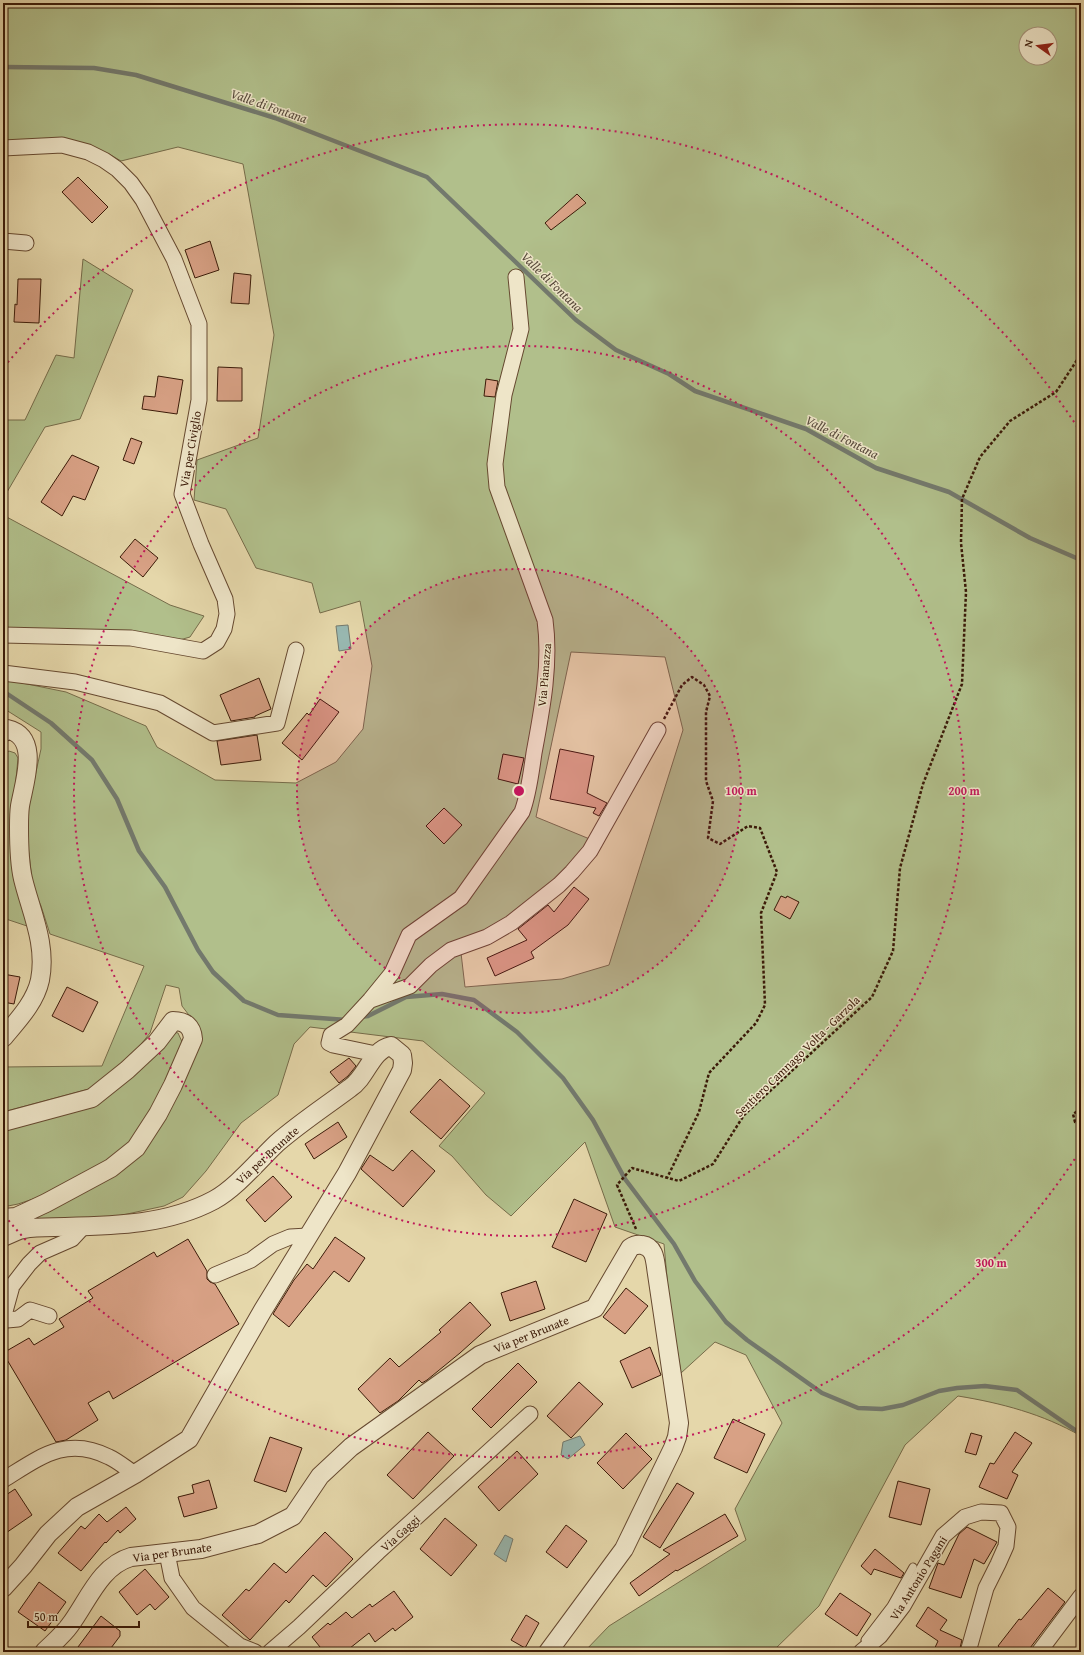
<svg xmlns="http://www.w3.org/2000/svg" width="1084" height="1655" viewBox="0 0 1084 1655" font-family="'Gentium Book Plus',serif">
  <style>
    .green { fill: #b1bf8b; stroke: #766c4a; fill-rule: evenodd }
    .water { fill: #98b8b1; stroke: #73796d }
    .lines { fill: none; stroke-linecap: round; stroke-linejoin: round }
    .stream { stroke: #73796d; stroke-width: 4.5 }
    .building { fill: #d8a185; stroke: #3b1a08 }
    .service-casing { stroke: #664930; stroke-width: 9 }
    .minor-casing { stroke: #664930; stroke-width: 17 }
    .tertiary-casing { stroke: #664930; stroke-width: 20 }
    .path { stroke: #3b1a08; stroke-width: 2.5; stroke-dasharray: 3 2; stroke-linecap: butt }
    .service { stroke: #eee5c8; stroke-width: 7 }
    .minor { stroke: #eee5c8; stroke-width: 15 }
    .tertiary { stroke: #eee5c8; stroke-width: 18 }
    .ring { fill: none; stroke: #c2185b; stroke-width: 2; stroke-dasharray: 2 4 }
    .labels { text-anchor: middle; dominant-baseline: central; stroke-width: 3; stroke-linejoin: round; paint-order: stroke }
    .street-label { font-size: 12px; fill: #3b1a08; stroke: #eee5c8 }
    .water-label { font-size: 13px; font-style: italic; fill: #57493b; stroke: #eee5c8 }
    .centre { fill: #c2185b; stroke: #eee5c8; stroke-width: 2 }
    .ring-label { font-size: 12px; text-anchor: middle; font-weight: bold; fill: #c2185b; stroke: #eee5c8; stroke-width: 3; stroke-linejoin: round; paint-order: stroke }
  </style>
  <rect width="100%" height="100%" fill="#e5d7aa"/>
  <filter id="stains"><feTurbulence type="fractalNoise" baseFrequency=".005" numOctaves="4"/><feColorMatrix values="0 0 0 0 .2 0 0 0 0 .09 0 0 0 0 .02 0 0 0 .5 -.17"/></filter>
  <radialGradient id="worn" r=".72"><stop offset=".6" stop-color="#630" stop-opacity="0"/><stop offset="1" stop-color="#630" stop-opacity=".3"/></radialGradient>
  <path class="green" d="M3,3h1078v1433c-38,-22 -80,-33 -123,-40l-53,49 -86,161 -47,46h-188l25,-26 137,-86 -11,-31 47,-86 -36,-68 -31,-13 -34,31 -12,-73 -5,-56 -49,-17 -30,-85 -74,74 -25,-21 -34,-39 -13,-10 46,-53 -62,-52 -113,-14 -16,17 -16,51 -37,28 -35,48 -23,26 -19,9 -46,10 -99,8 108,-64 68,-137 -13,-17 -3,-18 -13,-3 -16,48 -16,20 -45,36 -86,23v-45l99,-1 42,-100 -94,-32 -9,-28 -8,-18 -4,-34 -5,-27 17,-78v-17l-38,-24v-29l63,13 80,34 11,21 58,33 81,3 40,-21 27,-33 9,-63 -12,-65 -40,12 -8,-30 -56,-15 -30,-59 -32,-9 3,-40 61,-22 16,-103 -31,-171 -65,-17 -57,14 -12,-7 -106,-13zM1026,34h24v24h-24zM571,652l94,5 18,73 -74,235 -47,14 -97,8 -4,-34 107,-83 29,-28 -61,-25z
    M83,259l50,31 -53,129 -35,8 -42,72v-79h22l31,-65 18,3z
    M3,515l167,90 34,11 -14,21 -14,4 -173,-13z
    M9,751l6,2 3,5 -3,32 15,137 -27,-9v-157l1,-7z
    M174,1032l4,1 5,11 -15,38 -38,63 -23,17 -65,34 -24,8 -15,3v-80l87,-24z"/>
  <path class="water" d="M348,625l3,24 -12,2 -3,-25z
    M580,1436l5,9 -17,14 -7,-4 2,-13z
    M505,1535l8,4 -7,23 -12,-8z"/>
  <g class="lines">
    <path class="stream" d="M3,67l91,1 42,7 139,43 152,59 149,143 40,30 53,24 26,17 111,38 70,39 73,24 81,46 51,22
      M3,691l48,32 41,37 25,39 22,52 26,36 33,63 15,22 31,29 34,14 69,5
      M360,1017l8,-1 38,-19 36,-3 32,6 43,32 46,46 30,42 32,59 49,65 21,37 31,41 21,18 75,53 36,15 24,1 21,-4 36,-14 18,-3 28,-2 32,4 64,44"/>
  </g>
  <path class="building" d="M78,177l30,30 -16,16 -30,-31z
    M577,194l9,9 -35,27 -6,-7z
    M210,241l9,29 -24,8 -10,-28z
    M234,273l17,2 -2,29 -18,-1z
    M18,279h23l-2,44 -25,-1 1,-18 2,1z
    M218,367l24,1v33h-25z
    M158,376l25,4 -6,34 -35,-5 2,-13 11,1z
    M486,379l12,2 -3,16 -11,-1z
    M131,438l11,4 -8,22 -11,-4z
    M72,455l27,12 -14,33 -12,-4 -11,20 -21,-14z
    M135,539l23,19 -15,19 -23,-20z
    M259,678l12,31 -16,7v1l-24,4 -11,-26z
    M320,699l19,13 -37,48 -20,-17 25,-30 2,2z
    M257,735l4,25 -40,5 -4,-24z
    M560,749l34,7 -7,37 20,10 -8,13 -6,-3 3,-5 -46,-9z
    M503,754l21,4 -6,26 -20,-5z
    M444,808l18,17 -18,19 -18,-18z
    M574,887l15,12 -21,26 -37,27 3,6 -39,18 -8,-18 40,-18 -9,-11 30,-24 6,7z
    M781,896l5,2 1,-2 12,6 -9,17 -16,-9z
    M3,974l17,3 -6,27 -11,-2z
    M67,987l31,15 -15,30 -31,-16z
    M349,1058l7,8 -8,10 -9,7 -9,-11z
    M440,1079l30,27 -29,33 -31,-27z
    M338,1122l9,15 -33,22 -9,-15z
    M412,1150l23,21 -32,36 -42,-38 9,-14 23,16z
    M273,1176l19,21 -27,25 -19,-22z
    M574,1199l33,15 -21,48 -34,-15z
    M335,1237l30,21 -16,24 -15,-11 -45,56 -16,-13 21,-34 13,-16 6,5z
    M188,1239l19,32v8l3,3 5,2 24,40 -126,75 -4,-8 -21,12 10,17 -32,20 -10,2 -53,-89 26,-15 5,7 30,-18 -5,-8 34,-21 -5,-7 66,-39 3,5z
    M536,1281l9,28 -35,12 -9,-28z
    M626,1288l22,18 -23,28 -22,-17z
    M470,1302l21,23 -31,28 -33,27 -5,3 -3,-3 -21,21 -18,12 -22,-24 32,-31 9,9 42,-35 -2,-2z
    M650,1347l11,28 -29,13 -12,-27z
    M518,1363l19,19 -46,46 -19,-19z
    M579,1382l24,22 -32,34 -24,-22z
    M733,1419l32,15 -18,39 -33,-15z
    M428,1432l26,24 -41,43 -26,-24z
    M1015,1432l17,11 -20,29 6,3 -11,24 -28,-12 11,-24 4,1z
    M626,1433l26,26 -29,30 -26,-26z
    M971,1433l11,3 -6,19 -11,-3z
    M270,1437l32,11 -16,44 -32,-11z
    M517,1451l21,23 -39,37 -21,-24z
    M209,1480l8,28 -33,9 -6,-20 16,-4 -2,-8z
    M898,1481l32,8 -9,36 -32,-8z
    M677,1483l17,10 -34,55 -17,-11z
    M15,1489l17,26 -29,20v-38z
    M126,1507l10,12 -16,14 -2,-3 -12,13 -1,-1 -24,29 -23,-18 23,-27 4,3 14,-15 8,8z
    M725,1514l13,22 -61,35 -1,-1 -37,26 -9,-13 40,-29 -7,-4z
    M445,1518l32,27 -26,31 -31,-27z
    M566,1525l21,16 -20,27 -21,-16z
    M967,1527l30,15 -13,22 -10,-5 -13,39 -32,-10 9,-25 6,2 15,-31z
    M325,1532l28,27 -27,28 -13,-12 -24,28 -3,-3 -36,40 -28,-25 24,-26 3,2 25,-28 12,10z
    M875,1549l29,24 -3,5 -27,-9 -3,6 -10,-9z
    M145,1569l24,28 -14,13 -5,-6 -13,11 -18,-23z
    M39,1582l27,20 -21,29 -27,-19z
    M1048,1588l17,14 -38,50h-22l-7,-6 21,-27 2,1z
    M394,1591l19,26 -18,14 -2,-3 -18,14 -6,-9 -24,19h-21l-12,-15 16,-14 2,2 16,-13 6,6 18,-14 2,3z
    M840,1593l31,21 -14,22 -32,-22z
    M928,1607l19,13 -7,10 22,10 -3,12h-26l5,-11 -22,-15z
    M526,1615l13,8 -14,25 -14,-8z
    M101,1616l19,15v5l-12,16h-23l-7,-5z"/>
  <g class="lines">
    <defs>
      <path id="service" d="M868,1645l-3,-5 26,-34 22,-39"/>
      <path id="minor" d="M3,148l59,-3 26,7 16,8 13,9 14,14 12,17 31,59 25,65v76l-17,94 19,50 24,55 2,15 -3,15 -7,13 -14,9 -72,-13 -128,-3
        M3,241l23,2
        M3,673l72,9 85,21 53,30 64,-10 19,-73
        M371,1000l39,-14 21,-21 20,-15 36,-13 24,-14 48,-38 13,-13 18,-21 68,-121
        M376,1054l-43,-9 -4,-2 2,-8 16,-10 23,-25 22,-27 17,-38 52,-37 61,-86c7,-19 9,-39 12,-59 8,-43 17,-89 11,-133l-48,-133 -2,-23 9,-69 17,-66 -5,-52
        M215,1275l36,-15 22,-16 17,-7 18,-1
        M49,1316l-19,-6 -12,9 -11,1 -3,-5 8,-29 17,-22 11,-11 32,-14 12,-13
        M3,1480c36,-22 63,-45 106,-23 9,4 18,12 26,17
        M167,1553l5,25 21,30 47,38 15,6
        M270,1652l29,-25 79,-75 152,-138
        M861,1652l19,-16 23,-30 40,-70 22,-19 16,-5 20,1 7,14 -2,19 -8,18 -12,24 -18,64
        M1039,1652l42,-56"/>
      <path id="tertiary" d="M3,733l4,-4c34,8 17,53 13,77 -1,7 -1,14 -1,21 0,17 0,35 4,52 8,33 24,65 17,101 -5,23 -23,41 -37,58
        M3,1122l89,-24 35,-28 30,-28 16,-21c12,0 19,5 20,18l-20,46 -15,29 -22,34 -25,20 -65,35 -30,14 -13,1
        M3,1237l16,-7 11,-2c62,-3 128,2 184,-28 22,-12 45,-40 63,-57 23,-20 49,-37 73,-55 17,-11 21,-38 41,-42l11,9 1,8 -1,7 -55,103 -84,137 -74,129 -54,35 -58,33 -29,27 -25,32 -20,22
        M44,1652c9,-9 19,-17 26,-27 18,-24 30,-59 61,-68l70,-8 57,-15 35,-18 27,-40 31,-29 129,-92 115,-47 35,-60c4,-3 7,-4 12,-3 14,2 13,18 15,29l22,149 -2,14 -4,11 -49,101 -76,103"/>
    </defs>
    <use href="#service" class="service-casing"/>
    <use href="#minor" class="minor-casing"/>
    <use href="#tertiary" class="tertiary-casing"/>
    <path class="path" d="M664,719l18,-34 10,-8 12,8 6,11 -4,16v69l7,20 -5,37 12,6 28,-18 12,2 17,44 -16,41 4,92 -9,18 -47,50 -10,39 -32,66
      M1081,1109l-8,5 2,8 6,-1
      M636,1229l-19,-44 15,-17 47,13 34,-17 31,-49 128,-118 21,-46 7,-83 23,-84 39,-100 4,-92 -5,-49 1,-44 18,-42 30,-36 46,-29 25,-38"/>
    <use href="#service" class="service"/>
    <use href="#minor" class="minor"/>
    <use href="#tertiary" class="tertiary"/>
  </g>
  <circle cx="519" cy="791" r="222" fill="#c2185b" fill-opacity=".12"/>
  <g class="ring">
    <circle cx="519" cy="791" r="222"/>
    <circle cx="519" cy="791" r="445"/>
    <path d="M1078 1154A667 667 0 0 1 4 1215M4 367A667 667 0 0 1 1078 428"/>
  </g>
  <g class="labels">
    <g class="street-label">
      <text transform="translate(190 449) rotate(-80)">Via per Civiglio</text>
      <text transform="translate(544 675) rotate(-85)">Via Pianazza</text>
      <text transform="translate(797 1056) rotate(-44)">Sentiero Camnago Volta - Garzola</text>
      <text transform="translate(267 1155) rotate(-42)">Via per Brunate</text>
      <text transform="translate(531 1334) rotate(-22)">Via per Brunate</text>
      <text transform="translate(400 1533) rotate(-42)">Via Gaggi</text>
      <text transform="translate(172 1552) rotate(-8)">Via per Brunate</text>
      <text transform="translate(918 1578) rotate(-58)">Via Antonio Pagani</text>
    </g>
    <g class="water-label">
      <text transform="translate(269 106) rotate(19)">Valle di Fontana</text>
      <text transform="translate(552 282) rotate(44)">Valle di Fontana</text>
      <text transform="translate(842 437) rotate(27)">Valle di Fontana</text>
    </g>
  </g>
  <circle cx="519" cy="791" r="6" class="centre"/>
  <g class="ring-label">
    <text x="741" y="795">100 m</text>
    <text x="964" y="795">200 m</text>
    <text x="991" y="1267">300 m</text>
  </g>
  <rect width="1084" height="1655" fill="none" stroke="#e5d7aa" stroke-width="16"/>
  <rect x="4" y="4" width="1076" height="1647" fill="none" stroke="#3b1a08" stroke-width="2"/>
  <rect x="8" y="8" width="1068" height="1639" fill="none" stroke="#3b1a08"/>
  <g transform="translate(1038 46) rotate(284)"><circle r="19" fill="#eee5c8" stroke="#a6947b"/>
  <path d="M0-3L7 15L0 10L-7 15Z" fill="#8f2418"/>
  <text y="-6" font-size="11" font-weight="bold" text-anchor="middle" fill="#3b1a08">N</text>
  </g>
  <path d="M28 1621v6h111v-6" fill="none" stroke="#3b1a08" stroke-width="2"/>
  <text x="34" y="1621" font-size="12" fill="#3b1a08" stroke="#eee5c8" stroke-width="3" paint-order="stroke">50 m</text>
  <rect width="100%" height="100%" filter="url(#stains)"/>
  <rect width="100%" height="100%" fill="url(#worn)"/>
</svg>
